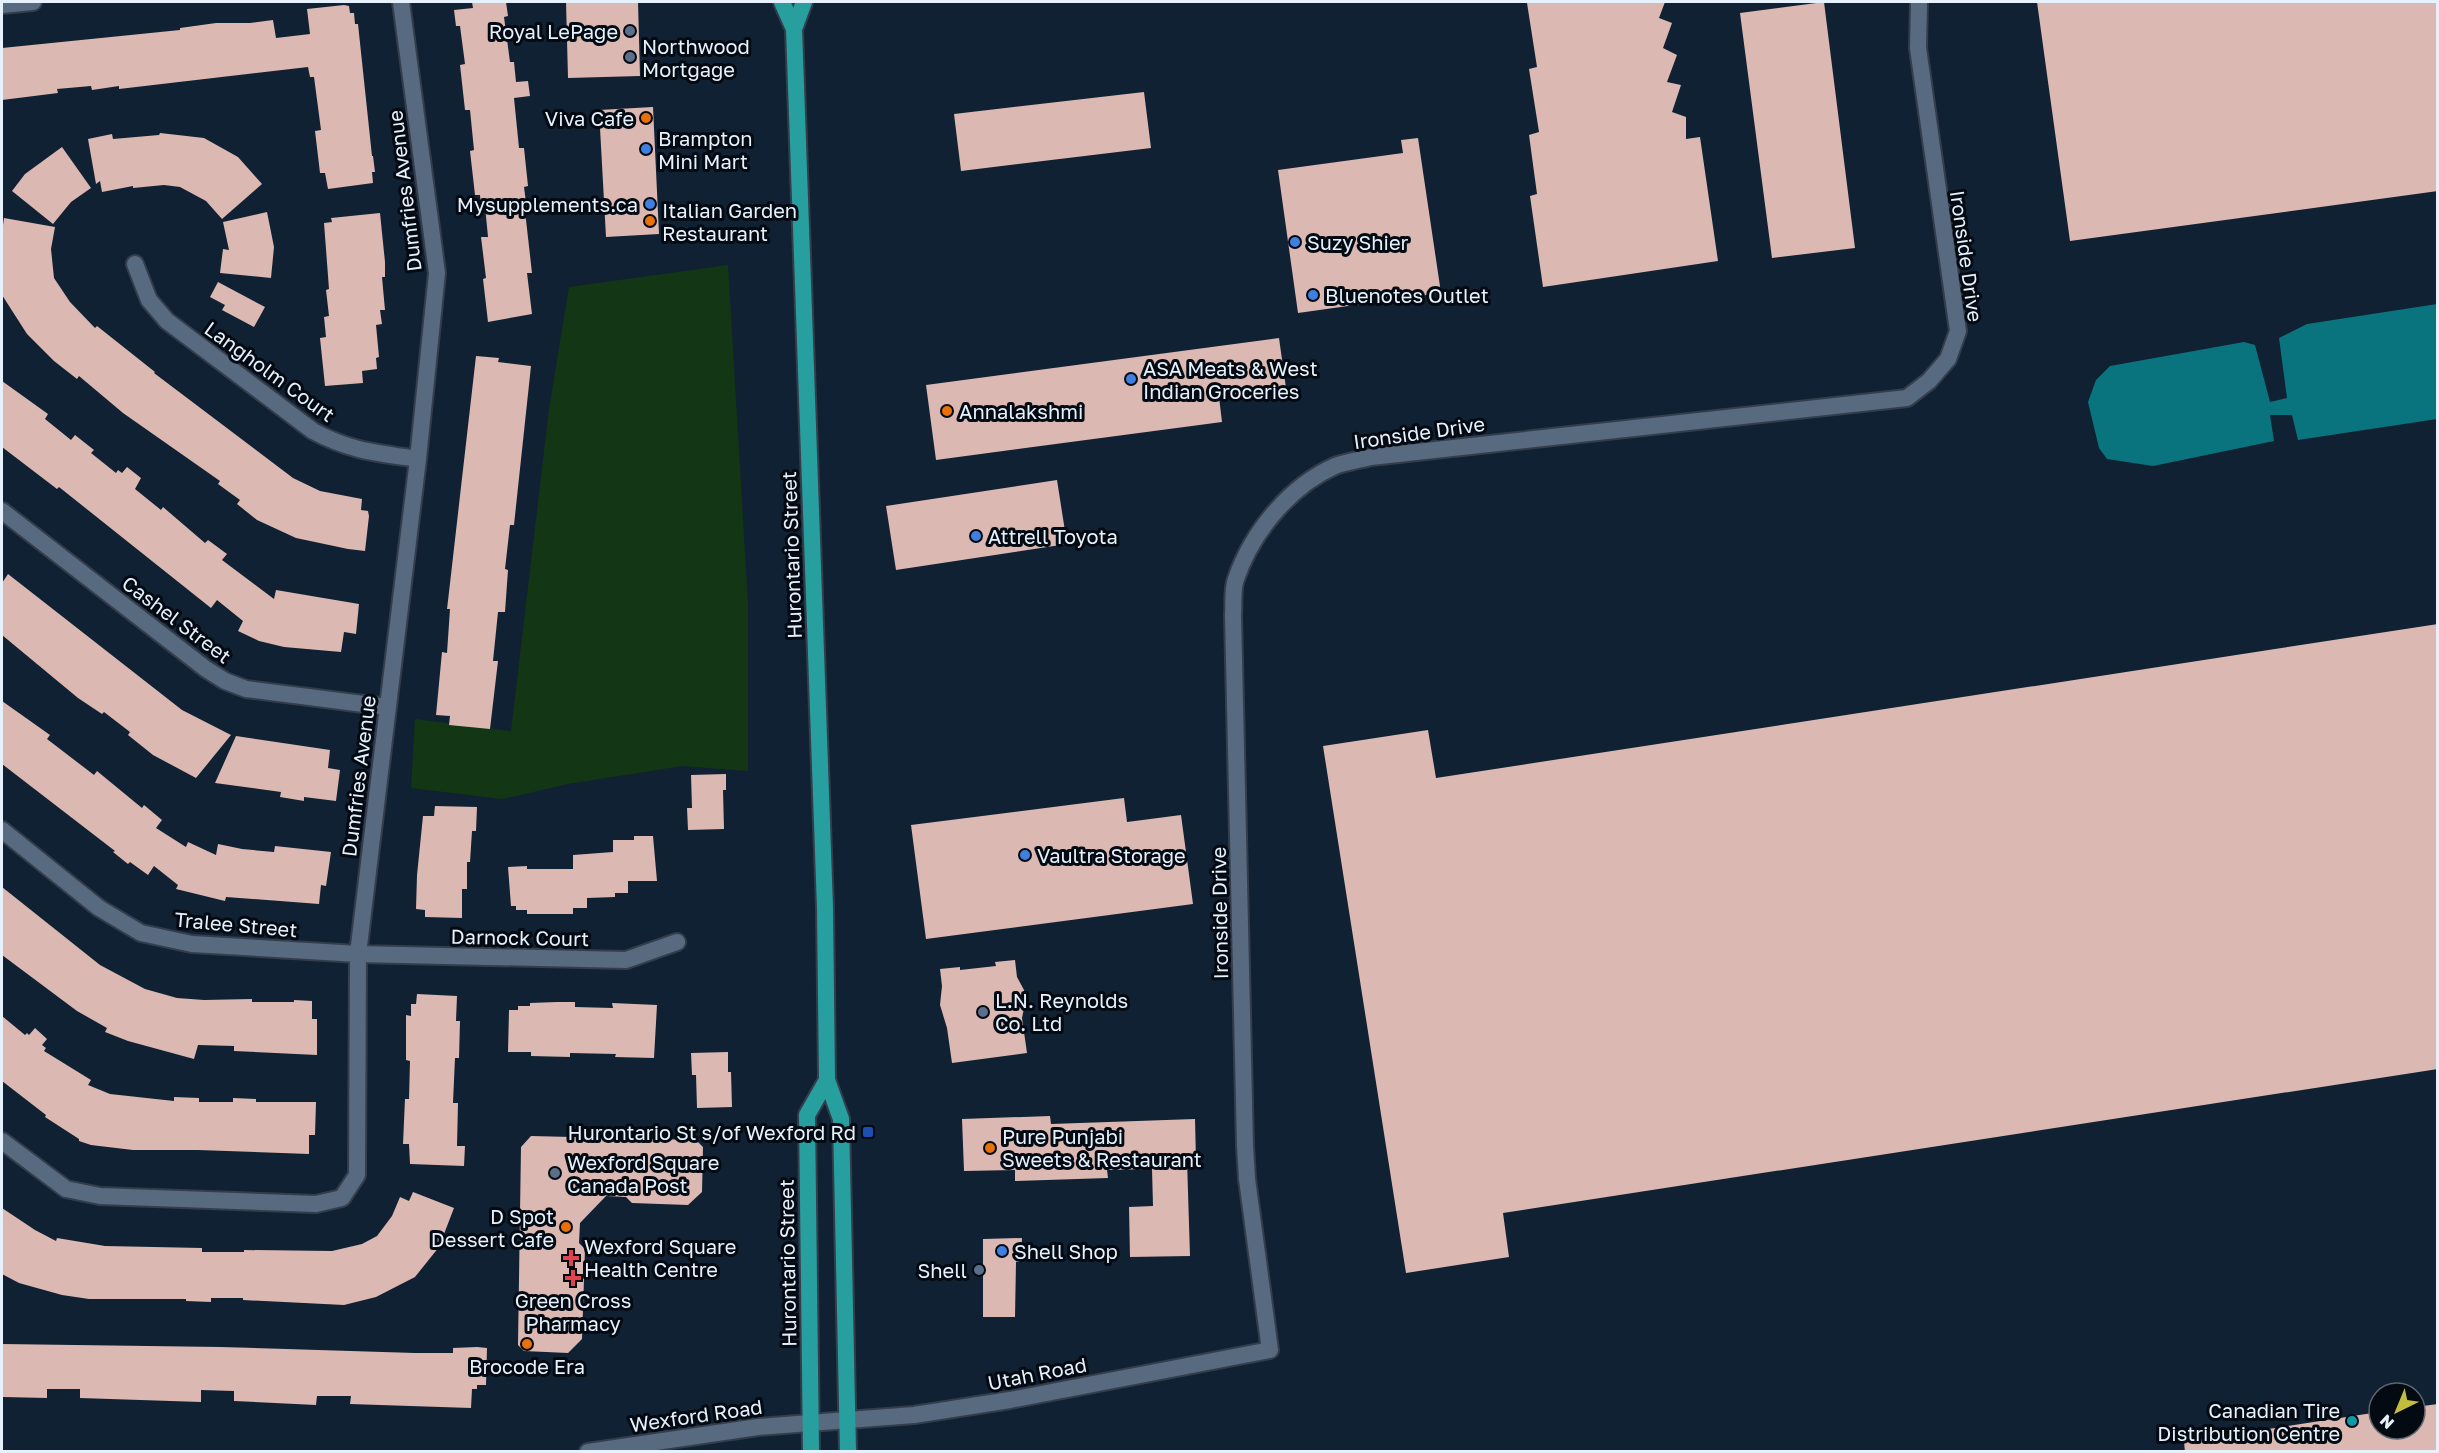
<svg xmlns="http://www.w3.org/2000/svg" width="2439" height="1453" viewBox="0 0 2439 1453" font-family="'Golos Text',sans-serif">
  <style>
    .green { fill: #133615 }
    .water { fill: #09747e }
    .building { fill: #dbb8b2 }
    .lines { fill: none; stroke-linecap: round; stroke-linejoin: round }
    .minor-casing { stroke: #333d4c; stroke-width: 20 }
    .tertiary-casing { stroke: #333d4c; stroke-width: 20 }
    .primary-casing { stroke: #333d4c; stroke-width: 20 }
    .minor { stroke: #576a7f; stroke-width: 16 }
    .tertiary { stroke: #576a7f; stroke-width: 16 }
    .primary { stroke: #289f9f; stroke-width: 16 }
    .service-dot { fill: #5c6f8a; stroke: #040a12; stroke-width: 2 }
    .food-dot { fill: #e8710a; stroke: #040a12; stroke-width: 2 }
    .shop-dot { fill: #3f7fe0; stroke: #040a12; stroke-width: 2 }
    .transit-dot { fill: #1a4fb4; stroke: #040a12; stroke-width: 2 }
    .health-dot { fill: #e0444e; stroke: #040a12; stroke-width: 2 }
    .culture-dot { fill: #0f9aa8; stroke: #040a12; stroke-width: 2 }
    .labels { text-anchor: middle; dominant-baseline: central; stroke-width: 6; stroke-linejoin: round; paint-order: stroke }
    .poi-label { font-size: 20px; fill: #e6f1fe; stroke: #040a12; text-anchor: start }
    .street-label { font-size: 20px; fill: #e6f1fe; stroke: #040a12 }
  </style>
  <rect width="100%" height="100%" fill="#102133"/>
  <path class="green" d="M728,265l20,339v167l-66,-5 -114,18 -66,15 -91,-11 4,-69 96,12 38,-322 20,-122z"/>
  <path class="water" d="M2437,304v115l-139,21 -6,-25h-22l4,26 -121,25 -46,-7 -8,-11 -11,-46 8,-22 14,-14 134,-24 11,3 15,57 17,-4 -8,-60 28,-14z"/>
  <path class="building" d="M472,2h34l2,14 -4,1 6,45h4l2,20 12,-1 2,15 -16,2 5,50h5l4,38 -4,1 3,23 -2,1 7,62h-5l5,41 -44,8 -5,-43 3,-1 -5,-41h7l-3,-31h-4l-1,-11h-5l-5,-44 4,-1 -4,-40h-5l-5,-45 5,-1 -5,-38h-4l-2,-16 19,-2z
    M566,2h72l2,74 -72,2z
    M1542,2h123l-6,16 13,5 -9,25 14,7 -10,27 14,3 -9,27 14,5v22l14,-2 18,124 -175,26 -13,-91 7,-2 -8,-59 10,-3 -10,-63 8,-2 -10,-64z
    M1824,2l31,246 -83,10 -32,-245z
    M2037,2h401v189l-368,50z
    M344,5l5,1 1,7h4l1,11h3l14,132h1l2,16h-3l1,11 -45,6 -3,-16h-5l-5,-42 6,-1 -7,-53h-4l-2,-10 -189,22v-3l-27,4 -1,-4 -34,3 1,4 -56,7v-52l178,-18v-2l36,-5h34l23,-3 3,18 34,-4 -3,-25z
    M1144,92l7,56 -190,23 -7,-57z
    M653,107l6,127 -53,3 -7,-127z
    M160,133l44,5 34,19 24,27 -40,35 -16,-18 -26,-14 -16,-2 -31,3v-2l-31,6 -2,-11 -4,3 -8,-45 24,-5 1,5 46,-4z
    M1418,138l23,155 -143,20 -20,-143 125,-17 -2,-13z
    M62,147l29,41 -20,14 -18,22 -41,-33 13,-17z
    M267,212l7,35 -3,31 -51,-5 3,-24 6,1 -6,-28z
    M380,213l5,49v15h-3l3,33h-5l2,14 -6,1 3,32 -3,1 1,11 -15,2 1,12 -38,3 -5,-48 6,-1 -2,-20 5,-1 -3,-26 3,-1 -5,-66 8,-1 -1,-4z
    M4,218l51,9 -4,22 3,29 16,24 25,26 2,-2 58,46 -1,1 139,105 27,13 42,8 -1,11 7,1 1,5 -4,35 -17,-2 -52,-11 -39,-18 -20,-16 3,-4 -22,-16 2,-3 -97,-68 -44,-37 -2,3 -23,-18 -27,-27 -25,-39v-63z
    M218,282l47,25 -11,20 -32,-17 3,-5 -15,-8z
    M1279,338l7,50 -67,9 3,25 -286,38 -10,-75z
    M476,356l23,2 -1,4 33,4 -17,159h-4l-5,44 3,1 -3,42h-7l-5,49h5l-8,68 -41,-4 1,-9 -14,-1 6,-63 5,1 3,-44h-3l2,-17z
    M2,381l46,33 -3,5 26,21 4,-5 19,15 -3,3 25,20 2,-3 4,3 5,-6 14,11 -6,11 26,21 2,-3 42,36 3,-3 19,14 -5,6 52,39 2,-9 83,14 -3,30 -12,-2 -3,20 -57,-5 -25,-6 -21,-10 5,-10 -26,-21 -6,8 -152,-121 -2,2 -55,-42z
    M1057,480l10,64 -171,26 -10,-64z
    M8,574l174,136 49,25 -35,43 -43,-23 -25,-20 2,-3 -26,-20 -2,2 -24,-16 -76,-63v-52z
    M2438,624v445l-935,144 6,44 -103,16 -83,-527 105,-16 8,48z
    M2,701l48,34 -3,4 47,36 3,-4 45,37 2,-3 18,15 -6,8 30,19 2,-5 28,13 2,-11 24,5 32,3 1,-6 56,6 -5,34 -5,-1 -2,19 -93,-7 -1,4 -49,-12 2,-4 -24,-19 -6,9 -18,-13 -2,2 -15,-12 2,-1 -113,-87z
    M236,736l94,14 -2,18 12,2 -4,31 -32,-4v4l-24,-4 1,-5 -66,-9z
    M726,774v16h-3l1,39 -36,1 -1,-22h5l-1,-33z
    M1124,798l3,24 54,-7 12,89 -267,35 -15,-114z
    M435,806l42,1 -1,24h-4l-2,31h-3v27h-5v29l-37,-1v-7l-9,-1 1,-34 6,-59h11z
    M634,836h19l4,45h-29v12h-13v4l-28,1v10h-14v6h-46v-4h-11v-4h-5l-3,-39 19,-1v3h46v-14l40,-3v-12h21z
    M2,887l98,78 45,24 32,9 27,2 48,-1v3h42v-2l18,1v18h5v36l-83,-4v-5l-36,-1 -4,14 -66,-18 -23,-9 2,-4 -30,-17 -75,-56z
    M1015,960l2,17 7,13 2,9 -4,19 5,35 -75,10 -5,-35 -7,-23 2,-19 -2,-17 20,-2v3l36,-4 -1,-4z
    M417,994l40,2 -1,25h4l-1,37h-4l-2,45h5l-1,43h8l-1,20 -54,-2 -1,-20h-6l2,-45h4l1,-38 -4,-1v-45l5,1v-12h5z
    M557,1002h18v5l38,1 -1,-5 45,2 -3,53 -39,-1 1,-3 -46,-1v4l-39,-1v-4h-23l1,-42h9v-4h12v-3z
    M2,1016l23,19 2,-2 2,2 6,-7 12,11 -5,6 4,3 -2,3 47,29 -3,5 22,9 64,7v-4l25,1v4h34v-4l23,1v3h60l-1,33h-6v19l-111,-4h-65l-42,-5 -12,-4v-2l-34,-22 1,-2 -44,-34z
    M728,1052v20h3l1,35 -35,1 -1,-33h-4l-1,-22z
    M1050,1116l1,8 144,-5 1,41h-9l3,96 -60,1 -1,-50 24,-1 -1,-37 -45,1 1,8 -93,3v-11l-51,1 -2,-52z
    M531,1136l165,4 7,7 -1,45 -14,13 -56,-2 -6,-6 -20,-1 -26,27 -1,20 6,6 -3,90 -14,14 -44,-2 -6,-6 3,-198z
    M413,1192l41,16 -15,39 -24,30 -39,20 -32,8 -101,-5v-2h-32v4l-25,-1v-2h-97l-27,-4 -43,-12 -17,-9v-66l33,22 21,11 1,-3 48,8 97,2v4h42v-2l88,1 30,-7 15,-8 15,-20 8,-19 9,4z
    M1022,1238l-1,24h-5l-1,55h-32v-78z
    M2,1344l219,3 194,6h38v-5l24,-1 10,1 -1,37h-9v4h-5l-1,19 -121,-4 1,-8h-34l-1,9 -82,-4v-10l-33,-1v12l-121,-4v-9h-33v9l-44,-1z
    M2438,1404v48h-253l-1,-10 195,-30v17h36v-22z"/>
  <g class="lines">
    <defs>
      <path id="minor" d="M2,5l31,-3
        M135,264l14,36 18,21 146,110c37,20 64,22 105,28
        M2,511l204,158 19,12 21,8 141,18
        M2,830l97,78 42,25 51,11 166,10 268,6 51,-18
        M2,1141l64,48 34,7 216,8 26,-6 15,-23 1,-221 60,-495 19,-186 -36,-271
        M848,1420l66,-5 96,-15 260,-50 -23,-171 -2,-33 -12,-531c1,-11 -1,-26 3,-36 16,-47 54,-93 99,-113 11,-4 24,-6 36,-9l536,-59 22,-17 19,-22 10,-28 -40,-283 1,-46"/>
      <path id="tertiary" d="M588,1452l170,-25 90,-7"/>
      <path id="primary" d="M782,2l12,27 31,879 2,172 14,39 7,333
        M794,29l10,-27
        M811,1452l-4,-337 20,-35"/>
    </defs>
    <use href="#minor" class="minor-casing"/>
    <use href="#tertiary" class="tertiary-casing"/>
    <use href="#primary" class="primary-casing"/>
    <use href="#minor" class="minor"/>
    <use href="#tertiary" class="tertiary"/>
    <use href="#primary" class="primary"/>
  </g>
  <g class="service-dot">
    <circle cx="630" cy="31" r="6"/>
    <circle cx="630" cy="57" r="6"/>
    <circle cx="983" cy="1012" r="6"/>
    <circle cx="555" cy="1173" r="6"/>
    <circle cx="979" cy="1270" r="6"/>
  </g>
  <g class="food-dot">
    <circle cx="646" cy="118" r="6"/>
    <circle cx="650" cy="221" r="6"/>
    <circle cx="947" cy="411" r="6"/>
    <circle cx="990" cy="1148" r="6"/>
    <circle cx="566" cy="1227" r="6"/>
    <circle cx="527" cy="1344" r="6"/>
  </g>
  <g class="shop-dot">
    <circle cx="646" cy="149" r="6"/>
    <circle cx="650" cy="204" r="6"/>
    <circle cx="1295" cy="242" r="6"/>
    <circle cx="1313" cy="295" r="6"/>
    <circle cx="1131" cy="379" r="6"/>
    <circle cx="976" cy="536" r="6"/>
    <circle cx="1025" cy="855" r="6"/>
    <circle cx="1002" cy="1251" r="6"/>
  </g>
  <rect class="transit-dot" x="862" y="1126" width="12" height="12" rx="3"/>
  <g class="health-dot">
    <path d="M568 1249h6v6h6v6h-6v6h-6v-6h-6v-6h6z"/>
    <path d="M570 1269h6v6h6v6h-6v6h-6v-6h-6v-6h6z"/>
  </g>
  <circle class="culture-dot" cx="2352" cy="1421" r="6"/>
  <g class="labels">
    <g class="poi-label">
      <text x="618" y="31" text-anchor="end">Royal LePage</text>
      <text x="642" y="46">Northwood<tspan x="642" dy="23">Mortgage</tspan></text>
      <text x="634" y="118" text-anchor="end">Viva Cafe</text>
      <text x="658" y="138">Brampton<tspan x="658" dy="23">Mini Mart</tspan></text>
      <text x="638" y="204" text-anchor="end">Mysupplements.ca</text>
      <text x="662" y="210">Italian Garden<tspan x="662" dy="23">Restaurant</tspan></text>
      <text x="1307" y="242">Suzy Shier</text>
      <text x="1325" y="295">Bluenotes Outlet</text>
      <text x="1143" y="368">ASA Meats &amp; West<tspan x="1143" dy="23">Indian Groceries</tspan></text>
      <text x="959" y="411">Annalakshmi</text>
      <text x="988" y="536">Attrell Toyota</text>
      <text x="1037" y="855">Vaultra Storage</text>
      <text x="995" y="1000">L.N. Reynolds<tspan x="995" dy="23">Co. Ltd</tspan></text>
      <text x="856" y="1132" text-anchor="end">Hurontario St s/of Wexford Rd</text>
      <text x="1002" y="1136">Pure Punjabi<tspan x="1002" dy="23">Sweets &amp; Restaurant</tspan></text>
      <text x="567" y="1162">Wexford Square<tspan x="567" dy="23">Canada Post</tspan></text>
      <text x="554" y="1216" text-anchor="end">D Spot<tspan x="554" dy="23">Dessert Cafe</tspan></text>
      <text x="584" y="1246">Wexford Square<tspan x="584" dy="23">Health Centre</tspan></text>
      <text x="1014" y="1251">Shell Shop</text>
      <text x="967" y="1270" text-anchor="end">Shell</text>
      <text x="573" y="1300" text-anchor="middle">Green Cross<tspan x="573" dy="23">Pharmacy</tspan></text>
      <text x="527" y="1366" text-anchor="middle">Brocode Era</text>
      <text x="2340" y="1410" text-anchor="end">Canadian Tire<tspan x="2340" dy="23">Distribution Centre</tspan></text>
    </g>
    <g class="street-label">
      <text transform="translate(404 191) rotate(-97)">Dumfries Avenue</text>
      <text transform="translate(1967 256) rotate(82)">Ironside Drive</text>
      <text transform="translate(270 371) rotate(36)">Langholm Court</text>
      <text transform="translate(1419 432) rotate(-8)">Ironside Drive</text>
      <text transform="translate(791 555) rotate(-92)">Hurontario Street</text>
      <text transform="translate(177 619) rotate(37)">Cashel Street</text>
      <text transform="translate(358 776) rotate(-83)">Dumfries Avenue</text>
      <text transform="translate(1219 913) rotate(-91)">Ironside Drive</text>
      <text transform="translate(236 924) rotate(5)">Tralee Street</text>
      <text transform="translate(520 937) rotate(1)">Darnock Court</text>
      <text transform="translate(787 1263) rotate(-91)">Hurontario Street</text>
      <text transform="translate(1037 1373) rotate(-11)">Utah Road</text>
      <text transform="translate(696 1415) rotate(-8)">Wexford Road</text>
    </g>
  </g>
  <rect width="2439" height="1453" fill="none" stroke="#e6f1fe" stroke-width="6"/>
  <g transform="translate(2397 1411) rotate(223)"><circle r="28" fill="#040a12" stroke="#5e6670" stroke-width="1.5"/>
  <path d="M0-4.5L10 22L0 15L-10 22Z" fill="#c2bd3f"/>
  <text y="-9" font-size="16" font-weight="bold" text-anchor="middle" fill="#e6f1fe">N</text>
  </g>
</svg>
